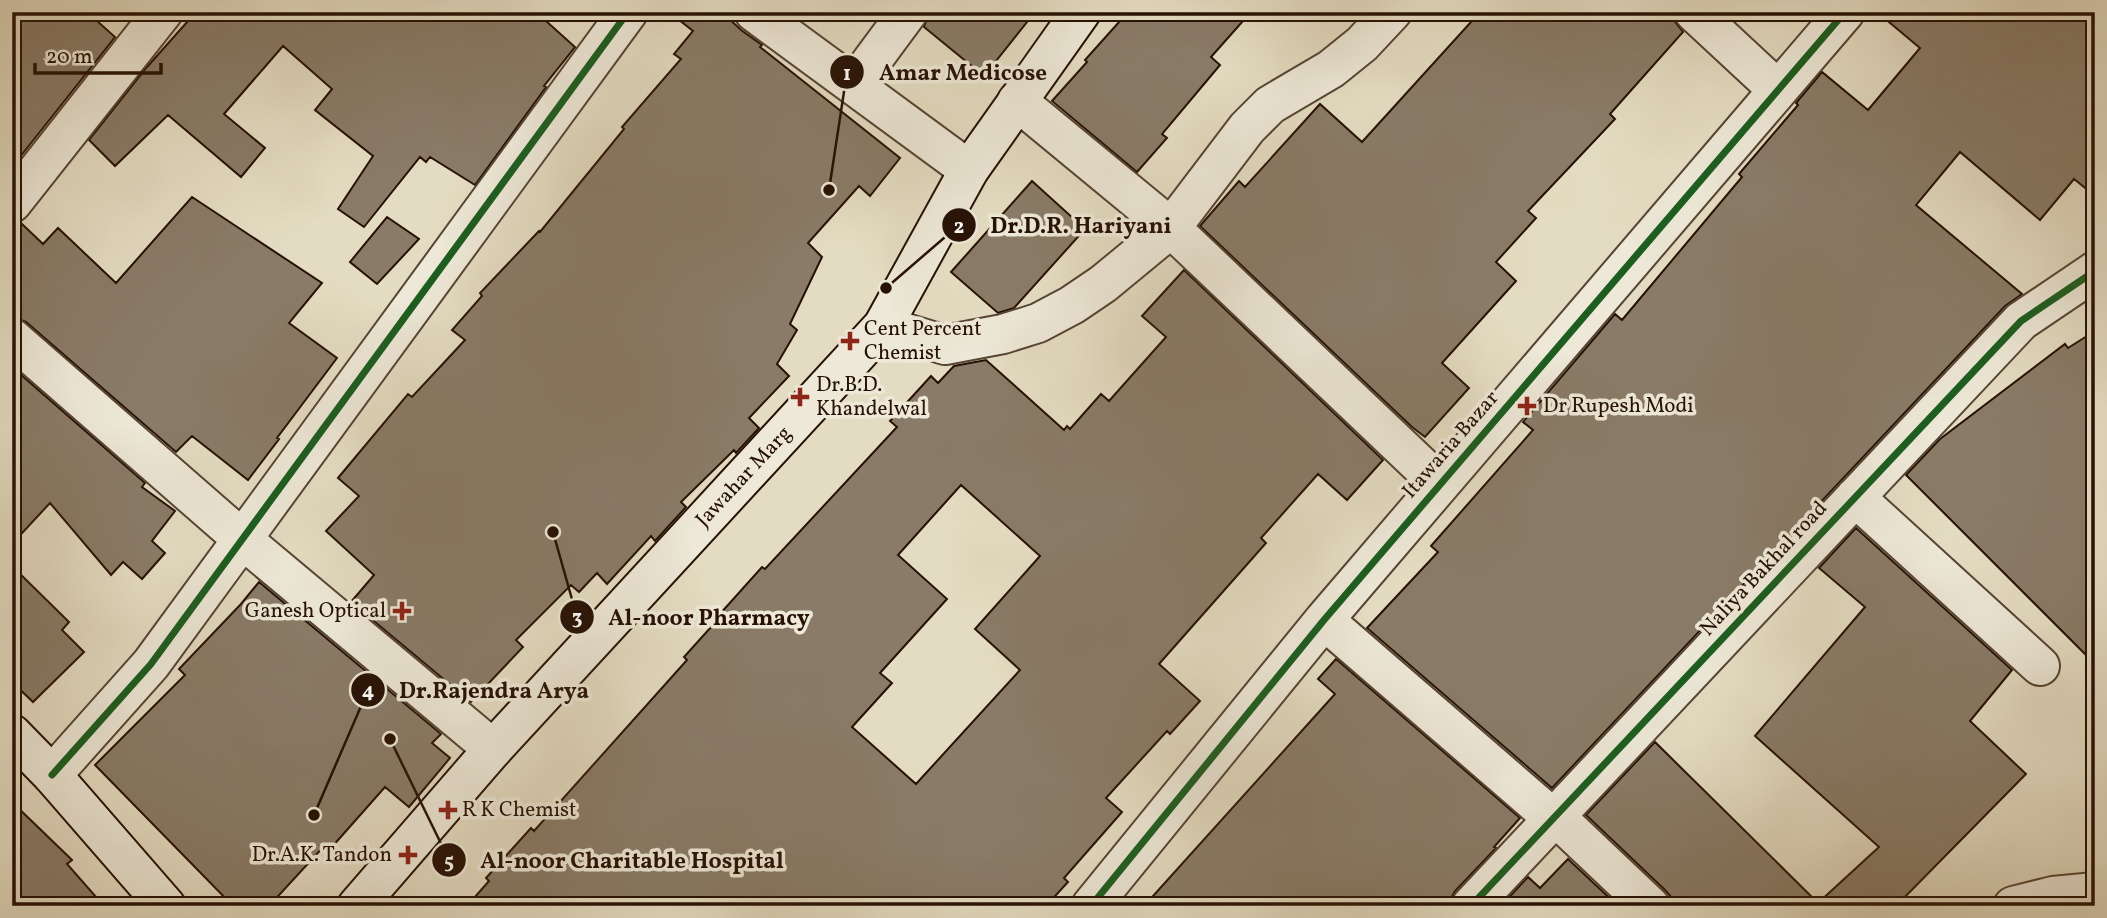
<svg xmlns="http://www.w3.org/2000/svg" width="2107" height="918" viewBox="0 0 2107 918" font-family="Vollkorn,serif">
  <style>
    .building { fill: #897b67; stroke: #261104; stroke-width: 2; fill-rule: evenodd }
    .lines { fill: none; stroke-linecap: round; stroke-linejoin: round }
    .street-casing { stroke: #564434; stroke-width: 42 }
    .secondary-casing { stroke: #261104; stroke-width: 42 }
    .street { stroke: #ede8d7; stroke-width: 38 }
    .secondary { stroke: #ede8d7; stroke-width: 38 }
    .cycleway-casing { stroke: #ede8d7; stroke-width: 11 }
    .cycleway { stroke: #1b5e20; stroke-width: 7 }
    .poi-dot { fill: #8f2418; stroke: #ede8d7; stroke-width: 2.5 }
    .labels { text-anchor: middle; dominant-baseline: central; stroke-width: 7; stroke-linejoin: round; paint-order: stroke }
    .poi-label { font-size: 21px; fill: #261104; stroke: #ede8d7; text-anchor: start }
    .street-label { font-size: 21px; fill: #261104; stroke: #ede8d7 }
    .leader { fill: none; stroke: #261104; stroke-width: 2.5 }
    .callout-dot { fill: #261104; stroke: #ede8d7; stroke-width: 2.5 }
    .mark-label { font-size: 21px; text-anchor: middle; font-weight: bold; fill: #fff }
    .callout-label { font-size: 23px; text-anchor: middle; font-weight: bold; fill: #261104; stroke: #ede8d7; stroke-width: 7; stroke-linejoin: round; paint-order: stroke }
  </style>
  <rect width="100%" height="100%" fill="#e4dcc2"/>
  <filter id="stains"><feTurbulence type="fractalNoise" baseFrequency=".00286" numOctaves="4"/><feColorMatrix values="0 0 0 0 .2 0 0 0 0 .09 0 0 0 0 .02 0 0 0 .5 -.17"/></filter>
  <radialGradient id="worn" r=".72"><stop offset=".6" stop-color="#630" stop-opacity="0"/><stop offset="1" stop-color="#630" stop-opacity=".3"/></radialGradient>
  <path class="building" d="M12,12h75l28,25 -103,130z
    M196,12h340l39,35 -31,39 2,1 -71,98 -45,-28 -4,5 -6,-5 -56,70 -26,-18 35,-53 -58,-46 17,-21 -49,-43 -59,68 41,34 -24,29 -73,-62 -53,51 -26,-26 58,-73z
    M669,12h53l19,18 21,15 -2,2 140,111 -30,38 -11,-10 -51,57 14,14 -32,67 7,6 -20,34 12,12 -40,42 10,10 -23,25 -2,-3 -53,52 5,5 -31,34 -4,-5 -44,48 -10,-11 -18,19 -8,-7 -55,55 7,7 -52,55 -120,-100 23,-27 -48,-44 33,-35 -21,-18 70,-84 4,3 53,-57 -13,-10 30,-34 -2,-3 59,-62 1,1 84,-103 -2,-2 59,-68 -7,-5 19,-23z
    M929,12h106l-51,64 -60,-49z
    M1128,12h123l-40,45 9,8 -58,69 5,4 -30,34 -85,-71 35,-39 -2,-2z
    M1480,12h191l2,7 10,13 -73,82 5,5 -87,92 8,7 -40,44 20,19 -74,82 27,25 -44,49 -13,-10 -212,-201 39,-45 6,6 75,-83 42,38z
    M1877,12h218v184l-21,-17 -34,41 -80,-68 -44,53 106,89 -17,12 -453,482 -185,-160 71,-76 -7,-6 102,-116 -10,-8 92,-108 7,6 120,-143 -3,-3 59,-69 -2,-2 26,-31 46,38 52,-62z
    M1032,181l53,48 -71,79 -16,5 -47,-41z
    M192,197l130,86 -33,40 48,35 -60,80 2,1 -31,41 -56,-44 -16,16 -150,-130 -14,-5v-93l9,-1 22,21 15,-16 58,55z
    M387,217l32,22 -42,45 -27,-22z
    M1184,270l199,190 -36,40 -29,-26 -57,64 5,5 -107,121 41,37 -30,33 -3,-3 -61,67 16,14 -58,66 4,4 -22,24h-579l22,-25 -3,-3 45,-50 3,3 153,-171 -3,-3 37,-41 -2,-1 43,-48 3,2 132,-142 -7,-6 41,-45 7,7 16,-17 32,-6 78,70 3,-4 3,3 31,-35 8,7 57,-64 -24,-21zM961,485l79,71 -65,73 45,41 -104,114 -64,-57 40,-44 -12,-10 67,-74 -49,-44z
    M2095,331v333l-189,-189 34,-36 125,-95 3,4z
    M12,367l133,116 -3,4 33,24 -23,30 13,12 -23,26 -19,-17 -12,13 -61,-72 -38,41z
    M1856,528l156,142 -42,51 56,53 -130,132h-217l-14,-16 -79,-75 69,-73 163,161 61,-56 -124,-111 110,-129 -46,-39z
    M12,566l57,56 -7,8 22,22 -51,50 -21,-20z
    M259,582l182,152 -9,9 18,15 -41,49 -24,-20 -54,61 -5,-4 -57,62h-36l-138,-141 90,-90 -6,-6 62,-65z
    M1336,659l184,159 -26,29 2,1 -41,43 -5,9v6h-306l191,-212 -17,-15z
    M12,802l60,58 -5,4 37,42h-92z
    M1568,859l50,47h-117l27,-29 12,11z"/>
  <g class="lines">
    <defs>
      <path id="street" d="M754,12l215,158
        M1694,12l84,78
        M854,85l54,-73
        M1017,101l154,127 269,256
        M12,203l151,-191
        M883,326l62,19 58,-11 35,-11 34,-18 31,-21 68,-56 76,-100 23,-23 61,-36 31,-25 30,-32
        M12,338l230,201 251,210
        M1855,497l185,169
        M1324,620l230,199
        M52,775l99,-111 477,-652
        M1555,816l95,90
        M1091,906l233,-286 521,-608
        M1471,906l550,-585 74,-50
        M2013,906l40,-10 42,-4"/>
      <path id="secondary" d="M12,734l40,41 114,131
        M357,906l136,-157 390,-423 86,-156 112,-158"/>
    </defs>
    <use href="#street" class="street-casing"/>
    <use href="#secondary" class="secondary-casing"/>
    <use href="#street" class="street"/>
    <use href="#secondary" class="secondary"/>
    <defs>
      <path id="cycleway" d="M52,775l99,-111 477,-652
        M1091,906l233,-286 521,-608
        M1471,906l550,-585 74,-50"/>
    </defs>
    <use href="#cycleway" class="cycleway-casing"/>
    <use href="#cycleway" class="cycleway"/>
  </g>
  <g class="poi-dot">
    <path d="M846.5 330.5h7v7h7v7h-7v7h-7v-7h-7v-7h7z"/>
    <path d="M796.5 386.5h7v7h7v7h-7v7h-7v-7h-7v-7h7z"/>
    <path d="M1523.5 395.5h7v7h7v7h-7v7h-7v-7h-7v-7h7z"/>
    <path d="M398.5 600.5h7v7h7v7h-7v7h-7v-7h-7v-7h7z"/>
    <path d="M444.5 799.5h7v7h7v7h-7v7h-7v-7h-7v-7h7z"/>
    <path d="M404.5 844.5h7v7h7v7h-7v7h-7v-7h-7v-7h7z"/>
  </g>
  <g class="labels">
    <g class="poi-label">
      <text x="864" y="329">Cent Percent<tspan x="864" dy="24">Chemist</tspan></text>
      <text x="816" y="385">Dr.B.D.<tspan x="816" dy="24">Khandelwal</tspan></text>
      <text x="1543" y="406">Dr Rupesh Modi</text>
      <text x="386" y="611" text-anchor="end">Ganesh Optical</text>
      <text x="462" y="810">R K Chemist</text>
      <text x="392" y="855" text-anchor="end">Dr.A.K. Tandon</text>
    </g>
    <g class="street-label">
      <text transform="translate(1451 445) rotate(-49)">Itawaria Bazar</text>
      <text transform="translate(744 477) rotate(-47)">Jawahar Marg</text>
      <text transform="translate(1764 569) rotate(-47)">Naliya Bakhal road</text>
    </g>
  </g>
  <path class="leader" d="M829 190L847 72M886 288L959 225M553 532L577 617M314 815L368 690M390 739L449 860"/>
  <g class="callout-dot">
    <circle cx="829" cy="190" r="7"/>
    <circle cx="886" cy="288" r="7"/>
    <circle cx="553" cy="532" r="7"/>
    <circle cx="314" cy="815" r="7"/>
    <circle cx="390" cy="739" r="7"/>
    <circle cx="847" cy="72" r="18"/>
    <circle cx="959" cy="225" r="18"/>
    <circle cx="577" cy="617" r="18"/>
    <circle cx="368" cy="690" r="18"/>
    <circle cx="449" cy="860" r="18"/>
  </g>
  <g class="mark-label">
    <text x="847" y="80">1</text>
    <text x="959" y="233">2</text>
    <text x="577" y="624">3</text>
    <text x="368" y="697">4</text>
    <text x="449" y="868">5</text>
  </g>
  <g class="callout-label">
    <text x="963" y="80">Amar Medicose</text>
    <text x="1081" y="233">Dr.D.R. Hariyani</text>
    <text x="709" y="625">Al-noor Pharmacy</text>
    <text x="494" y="698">Dr.Rajendra Arya</text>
    <text x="632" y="868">Al-noor Charitable Hospital</text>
  </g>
  <rect width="2107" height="918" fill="none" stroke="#e4dcc2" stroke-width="42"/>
  <rect x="14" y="14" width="2079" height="890" fill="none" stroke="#261104" stroke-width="3.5"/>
  <rect x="21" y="21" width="2065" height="876" fill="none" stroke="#261104" stroke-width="2"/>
  <path d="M35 63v10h126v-10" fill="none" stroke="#261104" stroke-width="3.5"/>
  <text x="46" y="63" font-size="21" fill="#261104" stroke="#ede8d7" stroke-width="5" paint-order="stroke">20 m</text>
  <rect width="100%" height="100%" filter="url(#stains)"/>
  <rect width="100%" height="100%" fill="url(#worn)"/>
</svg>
